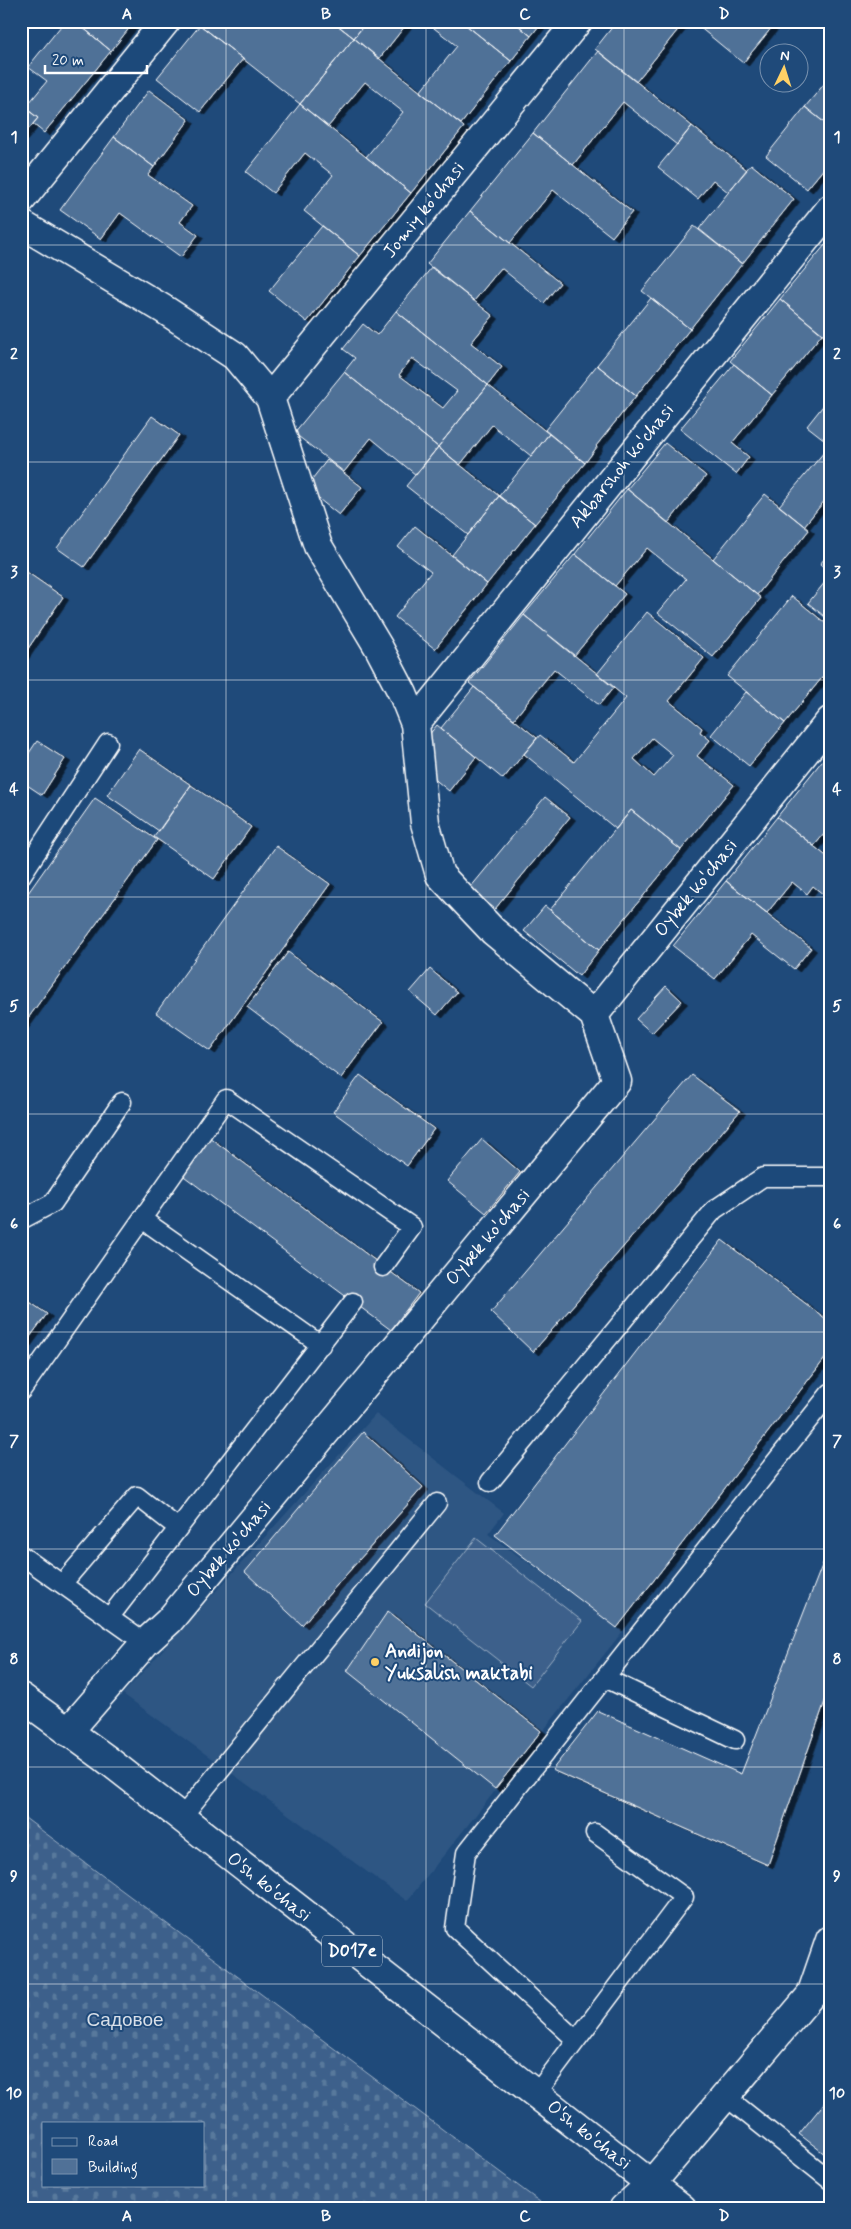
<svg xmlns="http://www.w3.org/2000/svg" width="851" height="2229" viewBox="0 0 851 2229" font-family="Mynerve,sans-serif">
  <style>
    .built { fill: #2e5683 }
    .grass { fill: #3c618b; stroke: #9eb0c5 }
    .cemetery { fill: url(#cemetery-stones); stroke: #9eb0c5; fill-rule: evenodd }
    .building { fill: #507197; stroke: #fff; fill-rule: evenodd; filter: url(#shadow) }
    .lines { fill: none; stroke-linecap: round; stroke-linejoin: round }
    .lane-casing { stroke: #fff; stroke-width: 21 }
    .street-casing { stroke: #fff; stroke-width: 31 }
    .primary-casing { stroke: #fff; stroke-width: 31 }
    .lane { stroke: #1f4a7a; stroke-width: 18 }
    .street { stroke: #1f4a7a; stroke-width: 28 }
    .primary { stroke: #1f4a7a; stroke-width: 28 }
    .grid { fill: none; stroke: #fff; stroke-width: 1; stroke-opacity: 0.55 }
    .poi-dot { fill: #ffd166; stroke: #1f4a7a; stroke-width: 2 }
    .labels { text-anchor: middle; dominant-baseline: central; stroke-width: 4; stroke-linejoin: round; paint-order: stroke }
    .shield { fill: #1f4a7a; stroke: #bcc9d7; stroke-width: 1 }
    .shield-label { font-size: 18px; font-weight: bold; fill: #fff }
    .street-label { font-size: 19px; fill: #fff; stroke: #1f4a7a }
    .poi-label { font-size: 19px; font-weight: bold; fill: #fff; stroke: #1f4a7a; text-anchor: start }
    .park-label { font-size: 19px; fill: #d8dfe8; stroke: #1f4a7a }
    .neatline { fill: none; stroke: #fff; stroke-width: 2 }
    .grid-label { font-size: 16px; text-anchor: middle; font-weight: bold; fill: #fff }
  </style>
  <defs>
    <pattern id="cemetery-stones" width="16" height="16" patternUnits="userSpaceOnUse" patternTransform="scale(1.25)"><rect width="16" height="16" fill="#3c618b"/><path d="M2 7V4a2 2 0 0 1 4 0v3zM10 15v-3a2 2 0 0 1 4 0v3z" fill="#59799c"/></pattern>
    <filter id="shadow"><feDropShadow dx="5.5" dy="3" stdDeviation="0" flood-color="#0009"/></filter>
  </defs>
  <rect width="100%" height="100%" fill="#1f4a7a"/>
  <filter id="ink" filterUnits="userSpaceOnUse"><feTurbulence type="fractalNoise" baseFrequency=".02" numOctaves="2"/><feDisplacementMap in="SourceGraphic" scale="10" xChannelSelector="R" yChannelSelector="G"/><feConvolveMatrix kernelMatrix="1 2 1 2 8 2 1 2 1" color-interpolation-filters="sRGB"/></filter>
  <g filter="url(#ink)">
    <path class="built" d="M376,1414l128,99 -16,21 135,97 -216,270 -284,-207z"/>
    <path class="grass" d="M476,1538l106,83 -51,65 -106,-83z"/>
    <path class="cemetery" d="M21,1815l527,393h-527zM44,2123h160v62h-160z"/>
    <path class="building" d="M65,21h10l36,30 -67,82 -11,-9 5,-6 -13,-10 22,-27 -19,-14z
      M75,21h60l-24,30z
      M203,21h129l22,17 -54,66 -100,-79z
      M332,21h35l-13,17z
      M367,21h42l-30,38 -25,-21z
      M425,21h36l50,40 -50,63 -41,-32 37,-46z
      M461,21h52l18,15 -20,25z
      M513,21h30l-12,15z
      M617,21h68l-49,61 -41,-33z
      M692,21h85l-34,42z
      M200,25l43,34 -43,53 -43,-34z
      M354,38l110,89 -53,66 -45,-36 37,-45 -38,-30 -37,45 -28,-23z
      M598,51l94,75 -15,19 -54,-43 -50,63 -40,-32z
      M830,77v50l-25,-20z
      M149,90l40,30 -35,47 -40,-30z
      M21,104l17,14 -17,20z
      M300,104l111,89 -51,63 -56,-45 29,-36 -28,-22 -32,40 -27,-21z
      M805,107l25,20v34l-23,28 -41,-33z
      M692,126l55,44 -19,22 -15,-12 -15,19 -40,-32z
      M533,133l99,79 -20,25 -59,-47 -43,53 -40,-32z
      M114,137l40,30 -6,8 44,31 -12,16 18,13 -17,22 -61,-44 -19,26 -41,-29z
      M751,164l43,35 -52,65 -43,-35z
      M470,211l90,72 -16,20 -43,-35 -27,33 -47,-37z
      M322,226l38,30 -53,66 -38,-31z
      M694,226l48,38 -52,65 -48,-38z
      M830,239v90l-6,6 -44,-36z
      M432,267l61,49 -22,27 31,24 -14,18 -92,-74z
      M651,298l39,31 -54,67 -39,-31z
      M780,299l42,35 -50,61 -42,-34z
      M396,311l92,74 -50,62 -94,-75 11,-14 -12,-9 20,-25 14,11zM412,358l45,33 -14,17 -44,-33z
      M734,364l38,31 -40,48 17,14 -13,17 -56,-45z
      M597,365l39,31 -40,50 1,1 -12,16 -40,-33z
      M344,372l94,75 -22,28 -45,-37 -27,34 -50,-39z
      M488,385l61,49 -18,22 -39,-31 -32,40 -22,-18z
      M830,397v47l-23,-18z
      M152,416l27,19 -95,132 -27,-19z
      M549,434l36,29 -50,61 -36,-28z
      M665,443l41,33 -38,47 -41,-34z
      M830,445v49l-26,32 -25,-20z
      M438,447l61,49 -31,39 -62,-49z
      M327,460l35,27 -23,28 -34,-27z
      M627,489l134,109 -48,59 -55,-44 28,-34 -39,-31 -32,38 -40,-32z
      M765,494l44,36 -52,65 -44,-36z
      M499,496l36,28 -48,60 -35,-29z
      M415,526l72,58 -52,65 -40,-32 36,-45 -33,-25z
      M830,552v20l-10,-8z
      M575,554l50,40 -51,62 -50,-41z
      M21,568l42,29 -42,62z
      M830,576v45l-22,-18z
      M792,596l38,31v41l-45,55 -58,-47z
      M647,612l57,46 -35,43 33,27 -2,4 10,8 -13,16 37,29 -53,65 -50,-40 -15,19 -92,-75 16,-19 34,27 52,-64 -29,-24zM652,738l21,17 -19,22 -20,-18z
      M524,615l90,72 -15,18 -45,-36 -40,50 -45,-36z
      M474,687l63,51 -34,41 -62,-51z
      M746,692l39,31 -36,43 -38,-31z
      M437,725l39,32 -27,34 -28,-23 -2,-21z
      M37,741l28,18 -23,36 -21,-14v-16z
      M139,749l52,36 -32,46 -52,-36z
      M830,751v76l-16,19 -37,-29z
      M191,785l60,42 -37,52 -60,-42z
      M545,797l25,20 -75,92 -25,-21z
      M95,798l62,42 -136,188v-125z
      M631,810l50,40 -82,100 -49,-40z
      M777,817l53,42v41l-17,-14 -6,8 -15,-12 -25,31 -41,-32z
      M276,846l54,38 -120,167 -54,-38z
      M726,881l85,67 -17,21 -43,-34 -36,44 -42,-33z
      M545,906l54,44 -20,26 -55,-45z
      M288,952l95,70 -42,56 -94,-71z
      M430,969l27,23 -20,23 -27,-23z
      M666,986l16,15 -30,32 -16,-14z
      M360,1075l74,54 -27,37 -74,-54z
      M692,1075l48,36 -207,241 -42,-40z
      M209,1137l210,156 -28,37 -210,-156z
      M482,1139l38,33 -34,41 -39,-32z
      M722,1240l108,82v30l-213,276 -122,-93z
      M21,1296l26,18 -26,35z
      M363,1432l60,55 -121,138 -57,-53z
      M830,1545v142l-62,178 -216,-95 46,-59 143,63z
      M388,1611l153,120 -46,58 -148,-118z
      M830,2096v62l-31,-24z"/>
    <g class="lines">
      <defs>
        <path id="lane" d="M21,876l87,-133
          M142,1219l179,126
          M21,1220l32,-17 69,-101
          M21,1391l205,-292 186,128 -29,40
          M490,1482l224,-272 49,-33h67
          M21,1555l124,88
          M62,1584l75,-88 41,32
          M109,1618l244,-316
          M605,1678l130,62
          M181,1818l256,-315
          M576,2040l-121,-112 11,-75 364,-460
          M536,2094l148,-197 -89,-64
          M725,2096l105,84"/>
        <path id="street" d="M21,200l145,-179
          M21,224l144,86 70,46 35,42 48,148 61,102 24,46 12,30 10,99 15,52 53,56 101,84
          M270,398l308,-377
          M415,724l415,-515
          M68,1732l77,-89 24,-22 448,-540 -23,-66 236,-294
          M624,2208l27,-24 160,-189 19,-55"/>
        <path id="primary" d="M21,1697l84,61 577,450"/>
      </defs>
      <use href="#lane" class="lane-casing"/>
      <use href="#street" class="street-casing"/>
      <use href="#primary" class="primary-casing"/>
      <use href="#lane" class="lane"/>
      <use href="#street" class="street"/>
      <use href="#primary" class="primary"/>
    </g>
  </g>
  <path class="grid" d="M226,21v2187M426,21v2187M624,21v2187M21,245h809M21,462h809M21,680h809M21,897h809M21,1114h809M21,1332h809M21,1549h809M21,1767h809M21,1984h809"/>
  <circle class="poi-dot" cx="375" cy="1662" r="5"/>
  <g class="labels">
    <rect class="shield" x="322" y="1935.5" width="60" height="31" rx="4"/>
    <g class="shield-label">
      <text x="352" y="1951">D017e</text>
    </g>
    <g class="street-label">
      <text transform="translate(424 210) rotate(-51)">Jomiy ko'chasi</text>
      <text transform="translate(622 466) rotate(-51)">Akbarshoh ko'chasi</text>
      <text transform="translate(696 888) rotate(-51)">Oybek ko'chasi</text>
      <text transform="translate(488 1237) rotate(-50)">Oybek ko'chasi</text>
      <text transform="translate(229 1549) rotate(-50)">Oybek ko'chasi</text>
      <text transform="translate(269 1887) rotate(38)">Oʻsh koʻchasi</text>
      <text transform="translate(589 2135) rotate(38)">Oʻsh koʻchasi</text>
    </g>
    <g class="poi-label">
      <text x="385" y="1651">Andijon<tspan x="385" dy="22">Yuksalish maktabi</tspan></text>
    </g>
    <g class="park-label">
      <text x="125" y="2020">Садовое</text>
    </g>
  </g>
  <rect width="851" height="2229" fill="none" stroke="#1f4a7a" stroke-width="55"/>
  <rect x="42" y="2122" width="162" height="65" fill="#1f4a7a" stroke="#7992af"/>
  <rect x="52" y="2138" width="25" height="8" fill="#1f4a7a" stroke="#7992af"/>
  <text x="88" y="2146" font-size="15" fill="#ffffff">Road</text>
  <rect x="52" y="2159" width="25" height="15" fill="#507197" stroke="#7992af"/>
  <text x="88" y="2172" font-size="15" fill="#ffffff">Building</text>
  <g transform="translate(784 68) rotate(4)"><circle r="24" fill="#1f4a7a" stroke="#7992af"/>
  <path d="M0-4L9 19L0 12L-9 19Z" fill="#ffd166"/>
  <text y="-8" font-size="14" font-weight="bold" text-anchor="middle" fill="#ffffff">N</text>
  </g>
  <path d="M45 65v8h102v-8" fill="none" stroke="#ffffff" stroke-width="2.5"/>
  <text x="52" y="65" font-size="15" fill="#ffffff" stroke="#1f4a7a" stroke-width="4" paint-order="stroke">20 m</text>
  <rect x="28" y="28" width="796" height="2174" class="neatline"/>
  <g class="grid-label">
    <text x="127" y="19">A</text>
    <text x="326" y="19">B</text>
    <text x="525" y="19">C</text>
    <text x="724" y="19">D</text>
    <text x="14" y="142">1</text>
    <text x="837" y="142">1</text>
    <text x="14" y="359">2</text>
    <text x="837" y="359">2</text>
    <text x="14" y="577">3</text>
    <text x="837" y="577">3</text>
    <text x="14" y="794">4</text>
    <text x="837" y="794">4</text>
    <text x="14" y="1011">5</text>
    <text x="837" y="1011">5</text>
    <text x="14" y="1229">6</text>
    <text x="837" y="1229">6</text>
    <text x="14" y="1446">7</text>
    <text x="837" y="1446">7</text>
    <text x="14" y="1664">8</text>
    <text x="837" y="1664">8</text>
    <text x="14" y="1881">9</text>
    <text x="837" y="1881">9</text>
    <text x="14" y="2098">10</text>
    <text x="837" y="2098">10</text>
    <text x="127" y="2221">A</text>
    <text x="326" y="2221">B</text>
    <text x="525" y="2221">C</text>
    <text x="724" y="2221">D</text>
  </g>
</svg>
